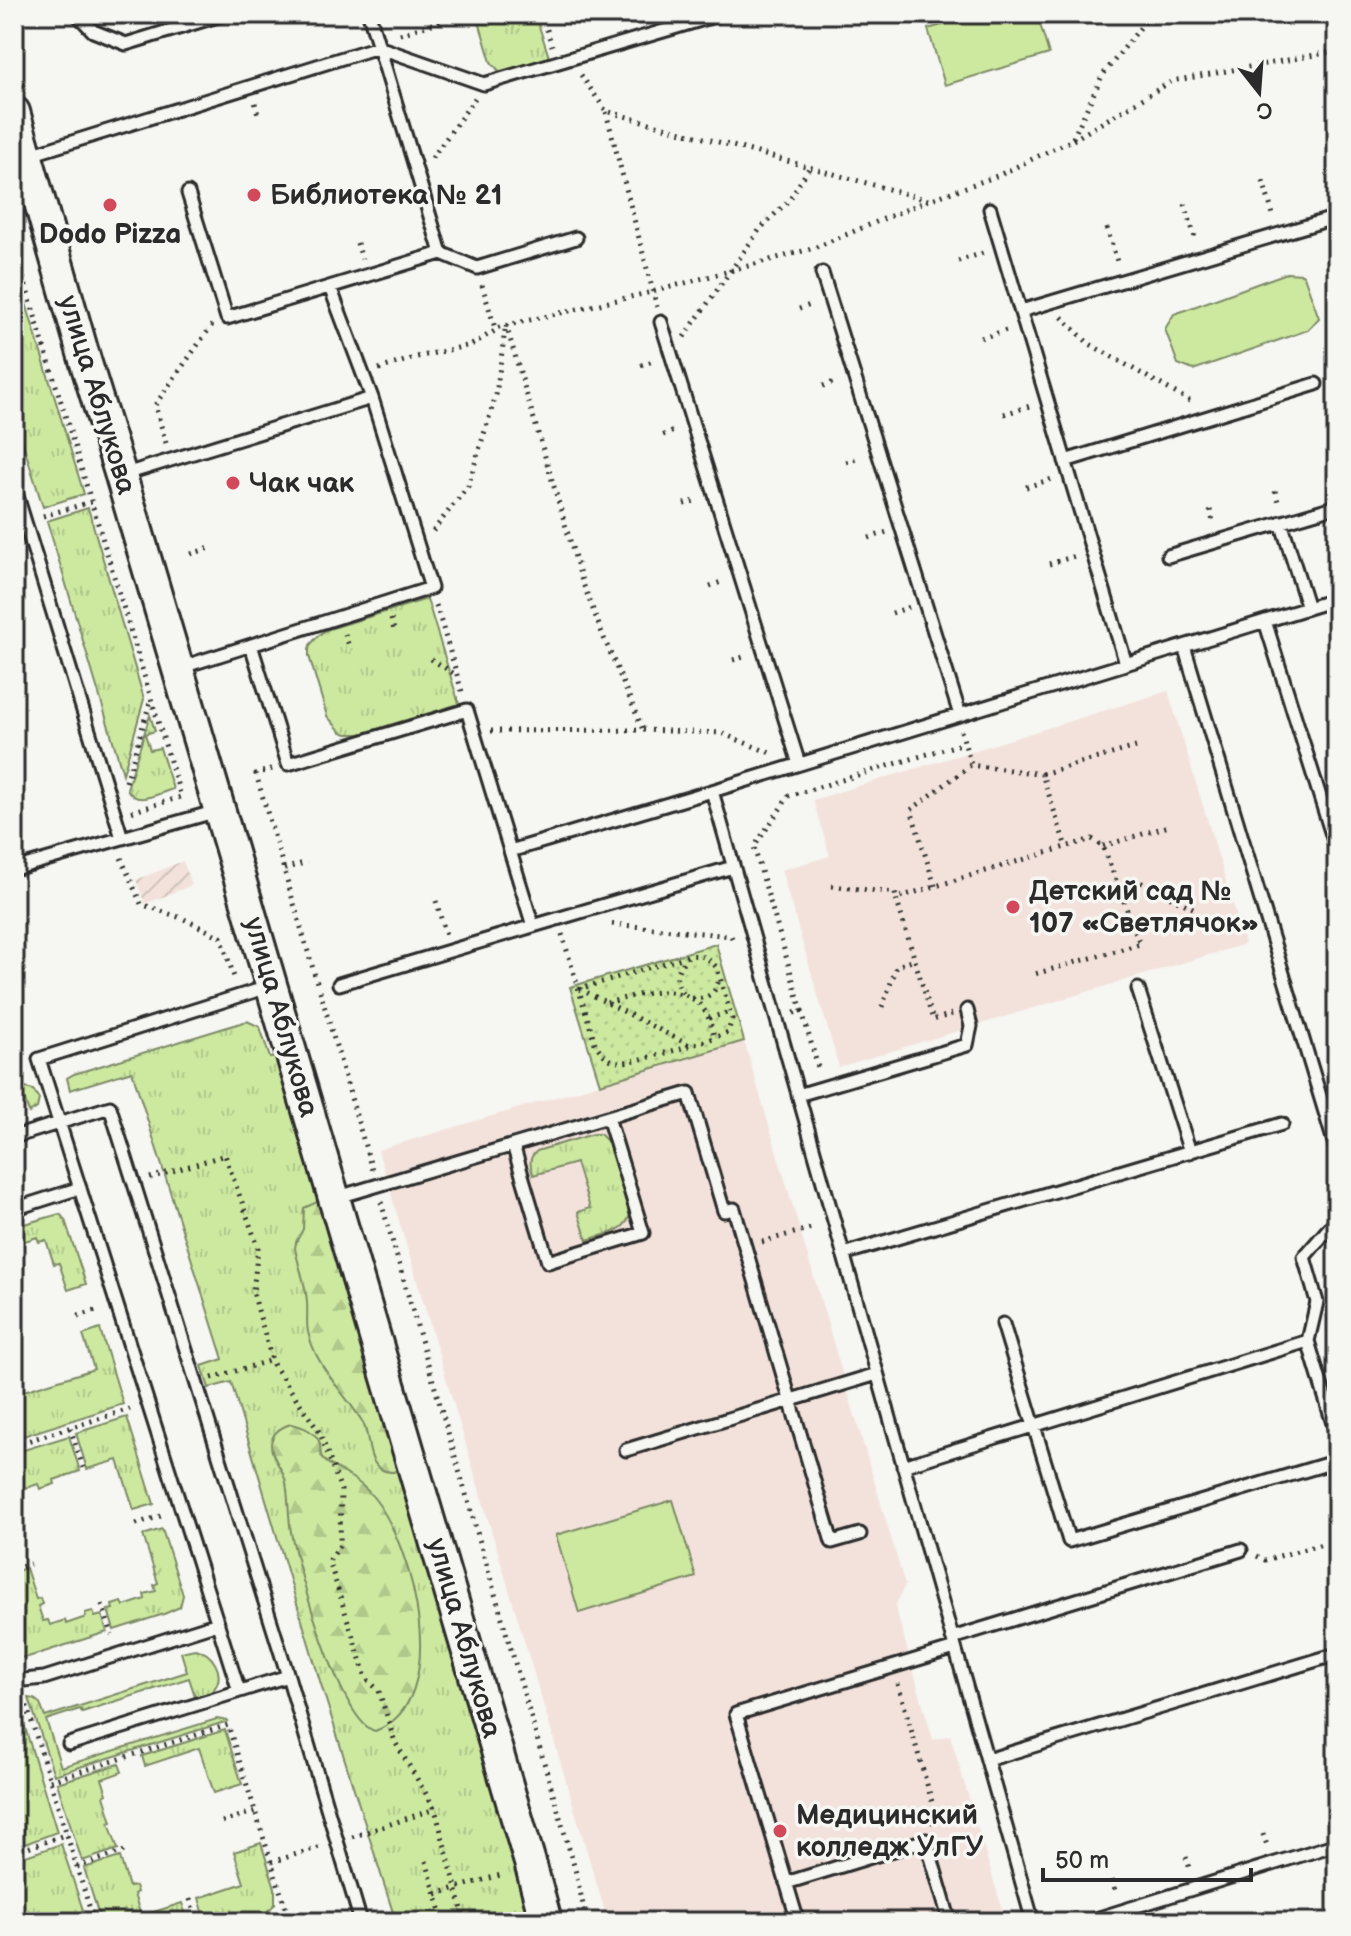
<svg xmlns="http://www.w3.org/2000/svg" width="1351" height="1936" viewBox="0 0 1351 1936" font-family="'Balsamiq Sans',sans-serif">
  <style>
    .built { fill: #f3e2dc }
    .industrial { fill: url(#industrial-furrows) }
    .grass { fill: url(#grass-tufts); stroke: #7c8a66; stroke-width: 2 }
    .forest { fill: url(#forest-firs); stroke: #7c8a66; stroke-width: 2 }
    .park { fill: url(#park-dots); stroke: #7c8a66; stroke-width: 2 }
    .pitch { fill: #cde9a0; stroke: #7c8a66; stroke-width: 2 }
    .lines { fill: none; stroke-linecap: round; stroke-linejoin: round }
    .lane-casing { stroke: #2b2b2b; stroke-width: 17 }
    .secondary-casing { stroke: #2b2b2b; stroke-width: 36 }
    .path { stroke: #2b2b2b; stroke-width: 5; stroke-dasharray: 2 6; stroke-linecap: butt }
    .lane { stroke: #f6f6f2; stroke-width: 11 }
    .secondary { stroke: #f6f6f2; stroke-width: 30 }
    .poi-dot { fill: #d1495b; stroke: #f6f6f2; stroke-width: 3 }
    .labels { text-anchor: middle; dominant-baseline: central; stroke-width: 7; stroke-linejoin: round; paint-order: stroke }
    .poi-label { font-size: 28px; font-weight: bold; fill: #2b2b2b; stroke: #f6f6f2; text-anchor: start }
    .street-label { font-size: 28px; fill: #2b2b2b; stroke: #f6f6f2 }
  </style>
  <defs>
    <pattern id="industrial-furrows" width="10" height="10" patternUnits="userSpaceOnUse" patternTransform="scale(2)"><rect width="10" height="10" fill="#f3e2dc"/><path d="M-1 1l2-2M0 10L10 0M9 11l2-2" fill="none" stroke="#d0c2bd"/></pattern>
    <pattern id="grass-tufts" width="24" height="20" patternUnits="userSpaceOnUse" patternTransform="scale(2)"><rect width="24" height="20" fill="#cde9a0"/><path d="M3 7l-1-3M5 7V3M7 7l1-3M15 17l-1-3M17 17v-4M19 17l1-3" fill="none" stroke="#b0c88a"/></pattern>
    <pattern id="forest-firs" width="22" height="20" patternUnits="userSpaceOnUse" patternTransform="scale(2)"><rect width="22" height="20" fill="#cde9a0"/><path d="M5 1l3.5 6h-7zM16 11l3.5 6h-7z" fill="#b0c88a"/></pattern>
    <pattern id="park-dots" width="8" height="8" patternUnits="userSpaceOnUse" patternTransform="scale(2)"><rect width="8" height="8" fill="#cde9a0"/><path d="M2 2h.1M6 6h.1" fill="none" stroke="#b0c88a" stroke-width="1.8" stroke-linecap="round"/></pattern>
  </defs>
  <rect width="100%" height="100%" fill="#f6f6f2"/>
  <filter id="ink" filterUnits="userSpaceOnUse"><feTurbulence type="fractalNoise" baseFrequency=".0125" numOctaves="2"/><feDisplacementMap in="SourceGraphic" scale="16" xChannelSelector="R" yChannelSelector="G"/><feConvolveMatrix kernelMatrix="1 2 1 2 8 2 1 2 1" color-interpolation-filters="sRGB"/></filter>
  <g filter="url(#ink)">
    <path class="built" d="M1168,691l77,253 -406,123 -58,-197 49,-14 -17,-56z
      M744,1041l161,544 -10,21 38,134 17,-5 56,187h-398l-230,-772z"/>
    <path class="industrial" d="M183,861l9,24 -47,19 -9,-24z"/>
    <path class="grass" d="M481,14h54l14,43 -49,15 -9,-10 -14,-47z
      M14,264l70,230 -41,13 -29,-92z
      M88,508l56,191 -21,75 -76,-253z
      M427,599l32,105 -99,30h-13l-6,-2 -14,-16 -18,-60v-6l1,-5 8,-9 8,-6z
      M150,715l5,16 -10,3 5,16 10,-2 13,41c-17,5 -36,18 -46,0z
      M247,1021l13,6 10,31 6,-1 248,828 6,37h-134l-76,-241 -89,-299 -22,6 -7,-22 21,-7 -91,-288 -62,19 -3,-12 7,-4z
      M25,1088l8,2 6,9 -2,9 -8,5 -6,-18 -9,2v-5z
      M593,1134h7l9,9 21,71c-4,19 -26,20 -43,26l-9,-28 12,-4 -14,-45 -43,12c-3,-10 -5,-17 4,-24z
      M60,1214l5,6 21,64 -18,6 -9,-27 -5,1 -8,-24 -7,2 -2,-5 -15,5 -5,-16z
      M100,1329l23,75 -109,35v-45l80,-25 -11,-34z
      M127,1417l27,87 -20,6 -16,-50 -31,9 -11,-36z
      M69,1436l11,35 -26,9 1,4 -15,5 -2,-5 -21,7 1,5 -4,2v-45z
      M162,1529l21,66 -3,12 -16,7 -50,16 -6,-20 5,-1 -1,-4 10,-3 2,4 21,-7 -1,-5 12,-3 -2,-6 4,-2 -15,-48z
      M26,1568l10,31 4,-1 2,6 -4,2 5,15 5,-1 2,5 15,-5 1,4 20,-7 -1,-4 8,-2 2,6 7,-2 5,17 -79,25 -11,1 -3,-9v-77z
      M195,1649c17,3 31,24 19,40 -4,5 -12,8 -18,10l-7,-21 -107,34 -2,-3 -34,11 15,47 156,-48 11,2 -174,54 -25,-77c12,1 12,10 16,19l142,-45 -6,-20z
      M14,1704l6,7 37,121 -43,16z
      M225,1730l17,54 -28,9 -15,-45 -54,18 -3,-10z
      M119,1764l3,8 -20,7 5,15 -3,2 8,26 -3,1 9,26 -36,12 -25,-78z
      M261,1843l14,45v16c-16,21 -45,18 -69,18l-7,-24 45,-15 -10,-31z
      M61,1844l26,78h-73v-62z
      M120,1857l9,30 6,-1 2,6 -3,2 7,22 41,-13 6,19h-87l-17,-54z"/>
    <path class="forest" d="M317,1202l4,2 80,261 -7,7c-9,0 -15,-2 -20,-10 -8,-13 -4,-28 -12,-41 -18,-29 -46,-54 -54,-89 -2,-10 0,-20 -1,-30 -1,-19 -9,-36 -12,-54l1,-6 7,-13 1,-21z
      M291,1424c11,2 26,8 29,20 1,7 -1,12 5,17 6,6 15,8 21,13 10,6 21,15 28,24 39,48 80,204 1,233 -34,-8 -78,-164 -84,-199 -3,-16 -2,-33 -5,-49 -2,-14 -15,-24 -15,-39 1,-12 10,-17 20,-20z"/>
    <path class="park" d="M716,944l28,97 -144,43 -30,-97z"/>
    <path class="pitch" d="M980,14h57l12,40 -104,31 -17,-56z
      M1287,273l15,1 2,2 15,42 -11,12 -115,40 -15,-6 -13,-35 9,-15z
      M673,1500l23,77 -117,36 -23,-78z"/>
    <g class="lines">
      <defs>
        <path id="lane" d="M77,14l16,17 33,13 98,-30
          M369,14l72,239
          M30,155l348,-108 106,37 237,-70
          M188,193l39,125 214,-65 36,15 99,-30
          M990,209l136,455
          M822,273l138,442
          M1021,311l316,-94
          M661,322l138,442
          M1065,461l251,-77
          M122,475l250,-77
          M14,486l108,352
          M1281,522l27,86
          M1168,556l169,-50
          M1265,621l72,230
          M251,645l37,119 179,-54 66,216 200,-59
          M1184,646l153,506
          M179,668l252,-80 -59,-190 -42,-111
          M712,791l321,1131
          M510,851l202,-60 625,-192
          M14,869l203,-58
          M339,984l194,-58
          M1138,989l52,163
          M798,1095l169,-50 4,-19 -4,-16
          M14,1137l96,-30 178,569 73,246
          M513,1145l35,117 95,-29 -35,-116
          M335,1198l354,-105 35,118 10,-2 98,333 28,-8
          M14,1209l66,-21
          M843,1254l439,-130
          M1003,1324l66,217 268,-80
          M1308,1341l9,-39 -13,-45 33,-38
          M626,1450l251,-76
          M903,1466l405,-125 29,96
          M952,1638l289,-88
          M14,1681l30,-3 174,-55
          M239,1691l-200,-632 232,-73
          M69,1744l219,-68
          M987,1760l350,-106
          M786,1883l140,-43 24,82
          M798,1922l-62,-208 219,-66
          M1086,1922l251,-78"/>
        <path id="secondary" d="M14,112l71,248 36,116 410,1390 15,56"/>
      </defs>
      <use href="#lane" class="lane-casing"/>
      <use href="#secondary" class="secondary-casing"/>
      <path class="path" d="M542,14l10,32
        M400,34l64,-20
        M581,75l25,36 322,89
        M255,103l4,15
        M606,112l51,195
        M1073,140l99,-59 165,-30
        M432,158l43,-60
        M1263,181l11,37
        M1185,204l11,37
        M1107,228l11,37
        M357,243l5,16
        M14,247l167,550 -50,15
        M958,261l25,-8
        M482,285l13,43 157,-36 162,-44 115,-48 68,-24 75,-36 30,-64 49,-62
        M799,309l14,-5
        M1062,317l26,26 105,60
        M506,325l76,256 22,57 39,92
        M684,337l76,-108 30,-30 19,-31
        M981,338l26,-8
        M641,365l15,-5
        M379,369l38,-12 54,-12 27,-16
        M823,386l14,-5
        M1004,414l26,-8
        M663,435l14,-5
        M166,443l-11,-38 57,-80
        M846,462l14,-4
        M1026,487l26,-8
        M1275,491l4,14
        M684,504l15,-4
        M1210,510l4,15
        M43,516l48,-14
        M433,531l35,-45 28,-91 9,-65
        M869,538l18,-6
        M191,554l22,-7
        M1049,564l26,-8
        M710,586l14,-5
        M436,605l27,90
        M892,613l18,-6
        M391,619l4,15
        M345,634l4,13
        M431,659l25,16
        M733,660l14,-4
        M491,731l152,-1 78,3 52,21
        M961,731l10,34
        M272,769l-16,5 62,212
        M1042,774l94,-27
        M126,782l25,-83
        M1103,846l66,-20
        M121,858l20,46 43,15 37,18 14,43
        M284,869l23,-7
        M832,886l63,7 1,5
        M935,886l-24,-76 60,-45 71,9 24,73
        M1118,886l20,-5 57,28
        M436,901l10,34
        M612,924l119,12 1,2
        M562,934l33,109c6,10 13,18 24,19 15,2 93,-22 109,-30l4,-13 -15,-51c-8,-10 -16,-14 -29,-12l-109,33
        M580,989l109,56
        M320,991l52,179
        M683,993c-11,-14 -6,-25 5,-36
        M692,998c14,2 24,-4 27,-19
        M607,1003c32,-9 85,-26 102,16 2,6 4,13 5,19
        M882,1007l15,-41 18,-6
        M802,1011l17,60
        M794,1013l8,-2 -48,-164 35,-51 175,-53
        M952,1014l-19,6 -37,-122 196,-59 11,7 37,98 -105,30
        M709,1018l21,-6
        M14,1087l15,-5
        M150,1178l75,-23 33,92 -5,45 20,72 47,69 21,57 -1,55 -11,16 37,117 13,13 16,51 40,67 29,108 -1,5
        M381,1202l194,667 12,53
        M14,1233l4,13
        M762,1242l53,-15
        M78,1316l21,-6
        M212,1378l60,-18
        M70,1428l14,42
        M14,1445l116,-36
        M136,1524l28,-9
        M1257,1556l8,4 72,-20
        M14,1569l16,-5
        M102,1604l10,31
        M898,1684l37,128 -4,12
        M23,1700h2l69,222
        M50,1781l178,-56 62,197
        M222,1822l34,-11
        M1263,1834l5,14
        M352,1837l83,-28
        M14,1853l53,-19
        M1186,1857l5,15
        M426,1861l18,61
        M271,1862l49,-15
        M77,1867l47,-16
        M1112,1880l4,14
        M436,1894l68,-20
        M190,1899l7,23
        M255,1922l32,-10"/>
      <use href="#lane" class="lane"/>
      <use href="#secondary" class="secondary"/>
    </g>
  </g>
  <g class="poi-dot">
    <circle cx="254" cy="195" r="8"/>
    <circle cx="110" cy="205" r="8"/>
    <circle cx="233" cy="483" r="8"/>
    <circle cx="1013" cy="907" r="8"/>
    <circle cx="780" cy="1831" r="8"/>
  </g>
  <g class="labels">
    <g class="poi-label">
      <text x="270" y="195">Библиотека № 21</text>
      <text x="110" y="234" text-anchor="middle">Dodo Pizza</text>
      <text x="249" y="483">Чак чак</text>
      <text x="1029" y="891">Детский сад №<tspan x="1029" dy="32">107 «Светлячок»</tspan></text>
      <text x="796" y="1815">Медицинский<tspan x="796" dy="32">колледж УлГУ</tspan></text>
    </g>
    <g class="street-label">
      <text transform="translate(97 395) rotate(73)">улица Аблукова</text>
      <text transform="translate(281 1017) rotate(74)">улица Аблукова</text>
      <text transform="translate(464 1638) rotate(74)">улица Аблукова</text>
    </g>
  </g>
  <rect width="1351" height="1936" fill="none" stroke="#f6f6f2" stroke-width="48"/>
  <rect x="24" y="24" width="1303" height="1888" fill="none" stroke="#2b2b2b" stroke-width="3" filter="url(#ink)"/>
  <g transform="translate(1259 92) rotate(163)" stroke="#f6f6f2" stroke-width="6" paint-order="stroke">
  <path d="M0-6L14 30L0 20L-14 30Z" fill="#2b2b2b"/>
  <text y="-12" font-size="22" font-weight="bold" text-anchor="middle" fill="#2b2b2b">С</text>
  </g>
  <path d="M1043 1868v12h208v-12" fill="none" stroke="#2b2b2b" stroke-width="4"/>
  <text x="1055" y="1868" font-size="24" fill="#2b2b2b" stroke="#f6f6f2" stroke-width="6" paint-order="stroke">50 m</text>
</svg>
